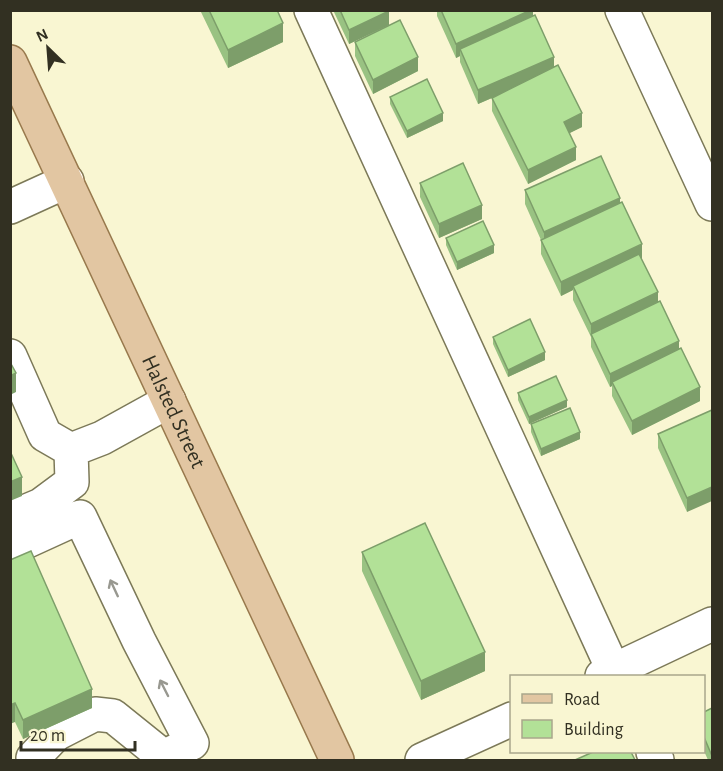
<svg xmlns="http://www.w3.org/2000/svg" width="723" height="771" viewBox="0 0 723 771" font-family="'Alegreya Sans',sans-serif">
  <style>
    .lines { fill: none; stroke-linecap: round; stroke-linejoin: round }
    .minor-casing { stroke: #7c7958; stroke-width: 36 }
    .major-casing { stroke: #98794d; stroke-width: 36 }
    .minor { stroke: #fff; stroke-width: 33 }
    .major { stroke: #e2c6a2; stroke-width: 33 }
    .wall { fill: #99c282 }
    .shaded-wall { fill: #7d9e6a }
    .building { fill: #b2e197; stroke: #7d9e6a; stroke-width: 1.5 }
    .oneway { stroke: #989890 }
    .labels { text-anchor: middle; dominant-baseline: central; stroke-width: 6; stroke-linejoin: round; paint-order: stroke }
    .street-label { font-size: 22px; fill: #323022; stroke: #f9f6d2 }
  </style>
  <rect width="100%" height="100%" fill="#f9f6d2"/>
  <g class="lines">
    <defs>
      <path id="minor" d="M311,10l305,666
        M622,10l90,194
        M10,207l57,-26
        M10,356l35,79 26,15 31,-12 67,-37
        M10,518l31,-13 31,-23 -1,-32
        M10,549l70,-32 59,124 53,102 -35,17
        M602,676l110,-52
        M653,752l4,8
        M34,760l-1,-2 23,-24 39,-20 18,2 51,41
        M422,760l90,-41"/>
      <g id="major">
        <path id="s1" d="M10,62l327,698"/>
      </g>
    </defs>
    <use href="#minor" class="minor-casing"/>
    <use href="#major" class="major-casing"/>
    <use href="#minor" class="minor"/>
    <use href="#major" class="major"/>
  </g>
  <path class="wall" d="M200,10h77l6,32 -55,26z
    M333,10h56v15l29,46 -45,23 -18,-38v-14l27,-14 -33,16z
    M435,10h98v7l21,50 28,60 -13,6 7,27 -48,24 -36,-73v-13l-14,6 -18,-42v-6l-4,2 -19,-42v-4z
    M390,97l53,24 -36,17 -17,-34z
    M420,183l62,36 -43,19 -19,-41z
    M525,190l95,13 22,55 -1,1 17,43 42,99 -68,34 -20,-39v-10l-2,1 -19,-40v-10l-18,-37v-10l-12,6 -20,-42v-14l-16,-36z
    M446,238l48,15 -37,17 -11,-25z
    M493,337l52,23 -37,17 -15,-33z
    M518,393l49,14 -38,17 -11,-24z
    M712,410l-25,102 -29,-64v-14z
    M531,424l49,15 -39,17 -10,-24z
    M362,552l123,119 -64,29 -59,-129z
    M10,560l82,148 -69,31 -8,-17z
    M712,708v52h-4l-4,-9v-39z"/>
  <path class="shaded-wall" d="M531,10h2v13l-73,26v7l-4,2v-14z
    M389,11v14l-40,19v-14z
    M283,23v19l-55,26v-18z
    M418,57v14l-45,23v-14z
    M554,57v14l-76,33v-14z
    M443,113v8l-36,17v-7z
    M582,113v14l-18,9v-14z
    M576,147v13l-48,24v-14z
    M620,198v14l-76,34v-14z
    M482,205v14l-43,19v-14z
    M642,244v14l-67,32 -2,-4v4l-12,6v-14z
    M494,245v8l-37,17v-8z
    M658,292v14l-67,28v-10z
    M679,341v14l-67,27v4l-2,1v-13z
    M545,352v8l-37,17v-7z
    M16,373v19l-6,3v-19z
    M700,387v14l-68,34v-14z
    M567,400v7l-38,17v-7z
    M580,432v7l-39,17v-7z
    M22,477v19l-12,5v-19z
    M712,487v14l-25,11v-14z
    M485,652v19l-64,29v-19z
    M92,689v19l-69,31v-19z
    M15,703v19l-5,2v-19z"/>
  <path class="building" d="M209,10h68l6,13 -55,27z
    M340,10h49v1l-40,19z
    M441,10h90l-75,34z
    M535,15l19,42 -76,33 -18,-41z
    M400,20l18,37 -45,23 -18,-38z
    M558,65l24,48 -18,9 12,25 -48,23 -36,-72z
    M427,79l16,34 -36,18 -17,-34z
    M601,156l19,42 -76,34 -19,-42z
    M463,163l19,42 -43,19 -19,-41z
    M622,202l20,42 -81,38 -20,-42z
    M483,221l11,24 -37,17 -11,-24z
    M639,254l19,38 -67,32 -18,-38z
    M660,301l19,40 -69,33 -19,-40z
    M530,319l15,33 -37,18 -15,-33z
    M681,348l19,39 -68,34 -20,-39z
    M10,362l6,11 -6,3z
    M556,376l11,24 -38,17 -11,-24z
    M570,408l10,24 -39,17 -10,-25z
    M712,410v77l-25,11 -29,-64z
    M10,451l12,26 -12,5z
    M425,523l60,129 -64,29 -59,-129z
    M31,551l61,138 -69,31 -8,-17 -5,2v-145z
    M712,708v48l-8,-19v-25z
    M593,752h38l4,8h-60z"/>
  <defs><path id="oneway-shaft" d="M-6 0H5M1.5-3L5.5 0L1.5 3" fill="none" stroke-width="1.6" stroke-linecap="round" stroke-linejoin="round" transform="scale(1.5)"/></defs>
  <g class="oneway">
    <use href="#oneway-shaft" transform="translate(114 588) rotate(-115)"/>
    <use href="#oneway-shaft" transform="translate(164 688) rotate(-117)"/>
  </g>
  <g class="labels">
    <g class="street-label">
      <text stroke="none"><textPath href="#s1" startOffset="386">Halsted Street</textPath></text>
    </g>
  </g>
  <rect width="723" height="771" fill="none" stroke="#323022" stroke-width="24"/>
  <rect x="510" y="675" width="195" height="78" fill="#f9f6d2" stroke="#a9a78c" stroke-width="1.5"/>
  <rect x="522" y="694" width="30" height="9" fill="#e2c6a2" stroke="#a9a78c" stroke-width="1.5"/>
  <text x="564" y="705" font-size="18" fill="#323022">Road</text>
  <rect x="522" y="720" width="30" height="18" fill="#b2e197" stroke="#a9a78c" stroke-width="1.5"/>
  <text x="564" y="735" font-size="18" fill="#323022">Building</text>
  <g transform="translate(48 48) rotate(335)" stroke="#f9f6d2" stroke-width="4.5" paint-order="stroke">
  <path d="M0-4.5L10 22L0 15L-10 22Z" fill="#323022"/>
  <text y="-9" font-size="16" font-weight="bold" text-anchor="middle" fill="#323022">N</text>
  </g>
  <path d="M21 741v9h114v-9" fill="none" stroke="#323022" stroke-width="3"/>
  <text x="30" y="741" font-size="18" fill="#323022" stroke="#f9f6d2" stroke-width="4.5" paint-order="stroke">20 m</text>
</svg>
